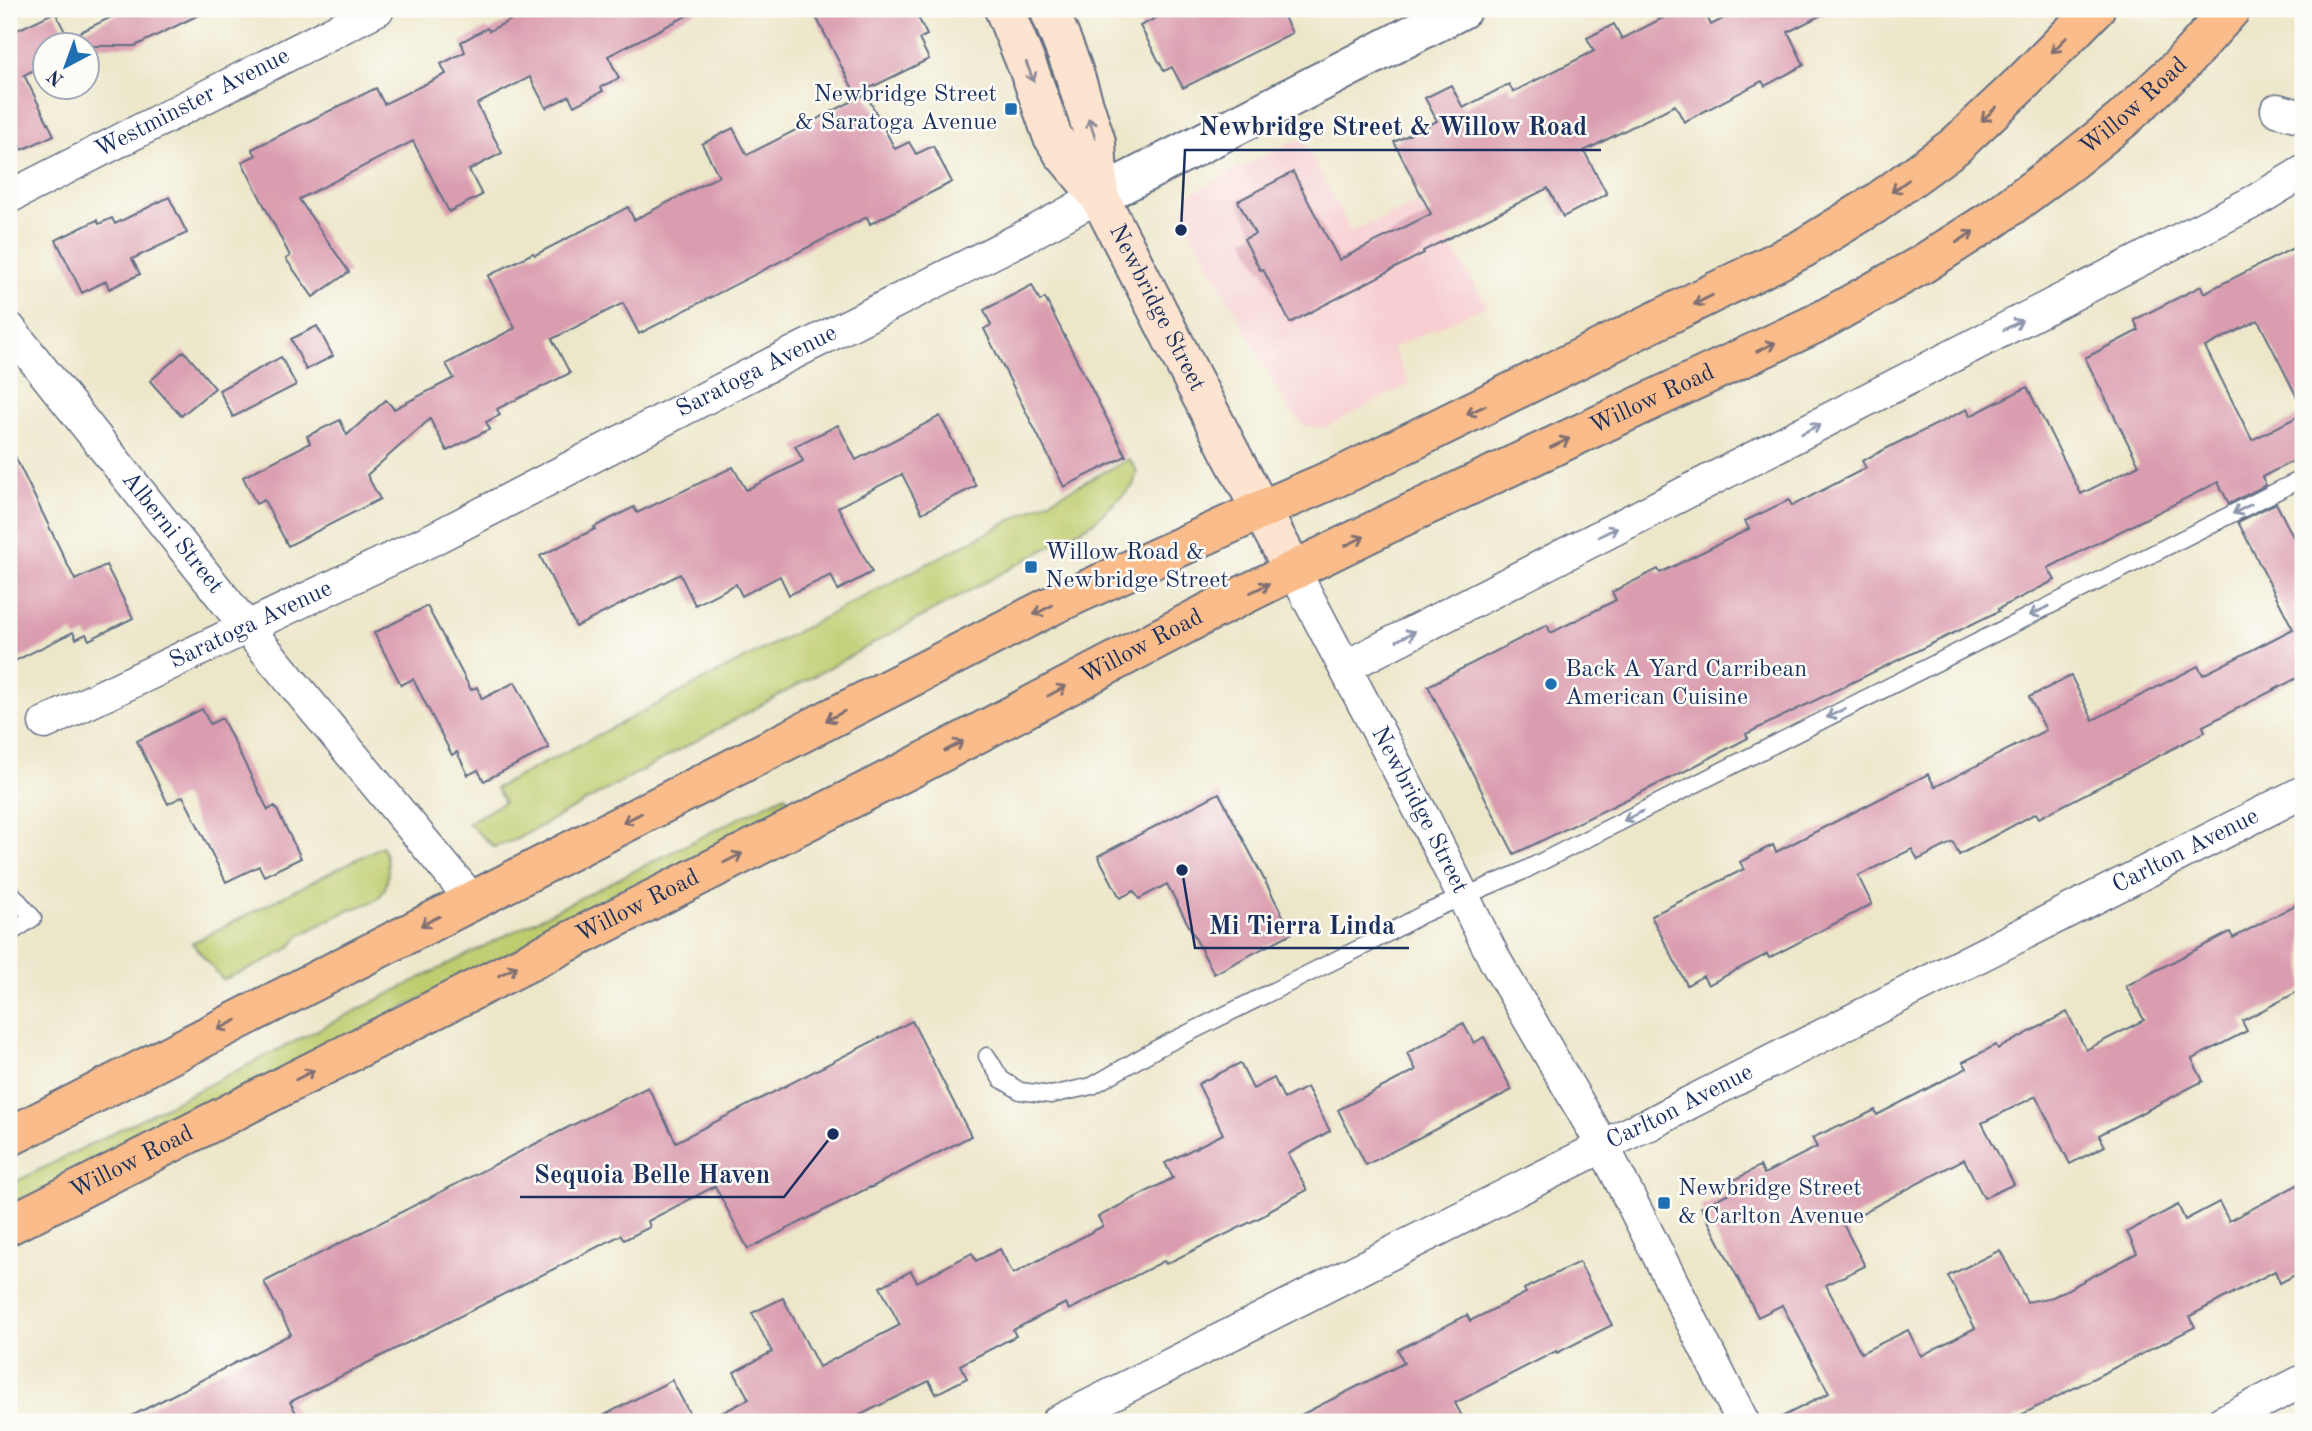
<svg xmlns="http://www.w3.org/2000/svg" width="2312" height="1431" viewBox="0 0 2312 1431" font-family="'Old Standard TT',serif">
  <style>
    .built { fill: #f7cfd2 }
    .green { fill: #bfcc6e; stroke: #6d7e66; stroke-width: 2 }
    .building { fill: #da9caf }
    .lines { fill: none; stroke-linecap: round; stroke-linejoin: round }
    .service-casing { stroke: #646f84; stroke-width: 19 }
    .minor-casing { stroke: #646f84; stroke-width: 35 }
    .tertiary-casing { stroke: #646f84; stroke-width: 42 }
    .secondary-casing { stroke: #646f84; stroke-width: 42 }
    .primary-casing { stroke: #646f84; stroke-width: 42 }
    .service { stroke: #fff; stroke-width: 16 }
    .minor { stroke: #fff; stroke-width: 32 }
    .tertiary { stroke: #fff; stroke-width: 38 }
    .secondary { stroke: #fde4d0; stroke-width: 38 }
    .primary { stroke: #f9bc8a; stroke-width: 38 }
    .oneway { stroke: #7f6e72 }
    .oneway2 { stroke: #8c8a97 }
    .oneway3 { stroke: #8d97ae }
    .poi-dot { fill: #1f6fb2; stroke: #fdfcf7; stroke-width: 2.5 }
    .labels { text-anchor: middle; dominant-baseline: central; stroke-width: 5; stroke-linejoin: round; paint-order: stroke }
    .poi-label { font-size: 24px; fill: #1b2f5e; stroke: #fdfcf7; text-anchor: start }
    .street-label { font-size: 24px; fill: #1b2f5e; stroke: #fdfcf7 }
    .leader { fill: none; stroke: #1b2f5e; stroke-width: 2.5 }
    .callout-dot { fill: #1b2f5e; stroke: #fdfcf7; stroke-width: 2.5 }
    .callout-label { font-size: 26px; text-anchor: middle; font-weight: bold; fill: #1b2f5e; stroke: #fdfcf7; stroke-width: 5; stroke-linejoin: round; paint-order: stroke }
  </style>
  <rect width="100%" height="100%" fill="#fdfcf7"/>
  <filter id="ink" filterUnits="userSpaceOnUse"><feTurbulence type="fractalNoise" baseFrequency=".0143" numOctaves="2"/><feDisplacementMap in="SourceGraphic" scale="14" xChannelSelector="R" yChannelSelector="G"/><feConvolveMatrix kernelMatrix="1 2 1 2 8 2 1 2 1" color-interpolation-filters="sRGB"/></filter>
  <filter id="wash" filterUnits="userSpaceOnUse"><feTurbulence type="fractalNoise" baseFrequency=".00686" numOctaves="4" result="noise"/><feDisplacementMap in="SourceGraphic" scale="28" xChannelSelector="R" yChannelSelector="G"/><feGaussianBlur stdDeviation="1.57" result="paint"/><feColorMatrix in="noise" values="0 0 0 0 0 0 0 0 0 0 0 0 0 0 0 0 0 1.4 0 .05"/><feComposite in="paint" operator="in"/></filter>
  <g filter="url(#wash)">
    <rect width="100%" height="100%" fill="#ede7ca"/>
    <path class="built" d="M1302,138l49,94 67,-29 22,37 9,2 38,64 -95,42 18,36 -86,44 -20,-3 -14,-14 -105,-190 -1,-13 6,-13 41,-23z"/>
    <path class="green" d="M1129,459l8,12 -4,15 -42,38 -574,315 -23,8 -26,-24 36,-21 -8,-14z
      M785,795l7,9 -11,9 -772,398v-26z
      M382,846c8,15 10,44 -8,55 -7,4 -18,6 -26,10 -16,7 -32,16 -49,25 -10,20 -55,34 -76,44l-31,-37z"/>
    <g id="blocks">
      <path class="building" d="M128,9h83l-76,37h-89v18l-22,11 30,60 -32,15 -13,-27v-89l46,-22 13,26z
        M533,9h167l-92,47 11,22 -18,9 2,4 -29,15 -5,-10 -23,12 -16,-31 -53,27 25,49 -33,17 13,25 -33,17 -36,-71 -114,58 50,73 -36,25 -27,-38 4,-3 -48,-94 14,-7 -4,-6 124,-61 8,16 62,-30 -5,-10 24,-12 -4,-10 26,-14 2,3z
        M812,9h102l13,26 -8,4 10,20 -73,36z
        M1173,9h107l12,24 -109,55 -11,-21 -8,4 -24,-45z
        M1680,9h23l8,16 31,-16h91l-45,23 16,33 -39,21 -3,-5 -78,41 -9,-17 -91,46 23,43 -44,23 -15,-29 -125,63 1,2 -134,70 -27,-54 -3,1 -16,-31 11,-5 -17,-33 55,-29 46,88 92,-46 -37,-72 43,-21 -12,-23 26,-13 12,23 46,-24 4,8 81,-41 -7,-13 27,-14 8,15z
        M866,94l29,55 14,-7 7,12 17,-8 19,36 -82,42 -3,-7 -228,117 -16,-31 -71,36 18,34 -73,36 3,6 -14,7 4,7 -43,22 -17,-32 -63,56 13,24 -92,47 -24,-46 -8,4 -13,-27 67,-34 -3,-7 33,-16 7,15 39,-35 8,9 60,-31 -8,-14 69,-36 -27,-52 45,-23 2,2 93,-48 6,13 85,-44 -17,-32 31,-16 14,27z
        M169,197l18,36 -55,26 8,15 -31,15 -3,-8 -24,12 -26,-53 41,-20 2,4 13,-6 3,6z
        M2303,243v166l-45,-89 -53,27 47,93 51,-26v42l-41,21 4,8 -37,19 -11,-22 -170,86 7,12 -57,29 1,2 -253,123 2,4 -61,32 -173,84 -86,-168 119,-61 4,8 65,-33 -4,-8 46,-23 2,4 89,-44 -4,-8 44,-21 3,6 74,-38 -4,-7 45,-23v1l60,-30 3,7 57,-29 54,107 58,-29 -54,-107 54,-28 -5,-10 67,-34 3,7z
        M1032,285l8,16 5,-3 81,158 -62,31 -80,-158 7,-4 -7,-15z
        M317,326l16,30 -27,14 -15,-31z
        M184,351l31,37 -34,28 -31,-35z
        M281,357l15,28 -63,32 -14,-27z
        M940,416l36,70 -54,27 -20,-39 -64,33 34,65 -34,18 -7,-15 -42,20 -9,-19 -38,20 -6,-12 -41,21 -15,-31 -104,53 -36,-71 55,-27 -1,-2 40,-20 3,6 96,-46 13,23 57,-29 -8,-15 43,-21 18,35z
        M9,444l66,136 31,-15 27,53 -44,22 -3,-6 -10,5 -3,-7 -64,32z
        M2276,503l27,53v119l-100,51 2,6 -166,86 -3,-5 -77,42 -6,-13 -35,18 -6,-11 -54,27 14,28 -103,54 -2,-4 -59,31 -5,-9 -16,9 -36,-69 93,-47 -4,-7 33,-17 3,7 152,-78 7,13 111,-57 -17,-33 42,-21 22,44 105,-54 5,9 90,-46 -55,-107z
        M427,606l44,84 6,-3 5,12 33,-17 34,66 -65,33 -6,-11 -10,5 -11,-23 -5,3 -39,-76 -12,6 -27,-52z
        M202,709l8,15 12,-6 46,92 7,-4 26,52 -37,18 -5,-10 -33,16 -43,-86 -15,8 -31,-63z
        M1219,793l73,140 -78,41 -47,-90 -28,15 -5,-8 -14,7 -22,-42z
        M2303,901v88l-61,32 5,10 -55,28 11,22 -104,54 6,11 -35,18 -34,-68 -54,27 32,61 -30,14 -20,-39 -106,56 -15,9 22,42 -39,19 35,68 47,-23 13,26 54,-28 -27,-52 52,-26 27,52 26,-5 84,-44 -10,-21 51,-27 7,15 34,-18 10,19 74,-39v89l-23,12 -5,-12 -85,45 5,11 -188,95h-235l57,-29 -47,-88 -24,12 -57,-110 36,-18 -4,-8 27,-15 4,8 53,-27 -5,-9 28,-13 1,2 34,-17 2,5 90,-47 -4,-6 33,-17 2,4 69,-37 19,38 58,-30 -18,-34 104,-54 3,6z
        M912,1021l59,115 -101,52v-1l-122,62 -33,-63 -67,35 2,6 -26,13 -3,-5 -331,167 11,20h-181l171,-88 -27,-52 273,-139 111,-56 28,55z
        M1463,1023l11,20 10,-6 28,53 -146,75 -28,-55 78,-40 -9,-17z
        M1240,1063l13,26 21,-11 10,21 23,-12 23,44 -42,23 19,36 -39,21 1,2 -103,51 -2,-3 -95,49 -3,-7 -53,27 3,6 -56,29 7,13 -31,16 -7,-13 -83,41h-142l45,-23 -15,-27 38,-20 -20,-39 31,-15 36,69 81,-42 -20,-38 31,-16 6,11 55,-29 4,8 24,-12 13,25 90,-48 -5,-9 75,-39 -8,-15 58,-29 -25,-50z
        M1579,1262l33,63 -55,28 -1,-2 -101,52 10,19h-178l117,-59 -6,-13 69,-35 3,6 56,-28 -2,-4z
        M672,1380l22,42h-103z"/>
    </g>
  </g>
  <g filter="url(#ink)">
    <use href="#blocks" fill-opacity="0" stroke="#646f84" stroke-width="2"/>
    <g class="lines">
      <defs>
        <path id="service" d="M9,890l24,28 -24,16
          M987,1056l14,23 19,12 31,4 41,-9 64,-37 210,-104 57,-31 98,-42 782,-394"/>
        <g id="minor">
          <path d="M2277,110l26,7"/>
          <path id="s1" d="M9,197l369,-188"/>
          <path id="s2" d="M9,328l239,301 224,271"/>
          <path id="s3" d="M1294,571l132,251 70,140 107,184 140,276"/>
          <path d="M1345,667l912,-467 46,-28"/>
          <path id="s4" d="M45,723l386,-183 311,-161 288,-145 69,-38"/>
          <path id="s5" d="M1057,1422l580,-293 13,-5 39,-21 614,-311"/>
          <path d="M2222,1422l81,-41"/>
        </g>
        <path id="tertiary" d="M1099,196l363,-187"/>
        <g id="secondary">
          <path id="s6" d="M1004,9l28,69 20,57 11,18 36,43 132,258 63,117"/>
          <path d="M1049,9l23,58 24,75 3,54"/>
        </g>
        <g id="primary">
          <path d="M9,1137l1042,-531 210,-96 86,-37 455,-224 73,-45 80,-58 69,-65 71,-72"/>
          <path id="s7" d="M9,1225l901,-456 299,-157 189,-93 419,-196 104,-58 75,-48 75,-56 51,-41 58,-54 51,-57"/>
        </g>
      </defs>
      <use href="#service" class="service-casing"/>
      <use href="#minor" class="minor-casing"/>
      <use href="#tertiary" class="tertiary-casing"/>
      <use href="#secondary" class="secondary-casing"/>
      <use href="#primary" class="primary-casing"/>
      <use href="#service" class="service"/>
      <use href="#minor" class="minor"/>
      <use href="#tertiary" class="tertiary"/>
      <use href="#secondary" class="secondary"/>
      <use href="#primary" class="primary"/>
    </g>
    <defs><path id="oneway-shaft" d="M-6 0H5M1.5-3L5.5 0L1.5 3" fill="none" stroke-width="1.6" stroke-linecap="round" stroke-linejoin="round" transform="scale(1.75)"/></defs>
    <g class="oneway">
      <use href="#oneway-shaft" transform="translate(2059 45) rotate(135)"/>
      <use href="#oneway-shaft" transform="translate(1989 114) rotate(136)"/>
      <use href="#oneway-shaft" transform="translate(1900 186) rotate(144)"/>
      <use href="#oneway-shaft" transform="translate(1965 237) rotate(-33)"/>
      <use href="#oneway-shaft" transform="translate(1703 300) rotate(153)"/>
      <use href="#oneway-shaft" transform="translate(1766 347) rotate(-25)"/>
      <use href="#oneway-shaft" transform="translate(1476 410) rotate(154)"/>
      <use href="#oneway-shaft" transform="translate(1560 443) rotate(-25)"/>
      <use href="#oneway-shaft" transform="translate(1355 541) rotate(-26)"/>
      <use href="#oneway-shaft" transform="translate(1260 588) rotate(-26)"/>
      <use href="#oneway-shaft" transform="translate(1043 610) rotate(153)"/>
      <use href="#oneway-shaft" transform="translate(1057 691) rotate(-28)"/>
      <use href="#oneway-shaft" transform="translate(835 716) rotate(153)"/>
      <use href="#oneway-shaft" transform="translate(954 746) rotate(-28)"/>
      <use href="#oneway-shaft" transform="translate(632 818) rotate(153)"/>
      <use href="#oneway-shaft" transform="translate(733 858) rotate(-27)"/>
      <use href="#oneway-shaft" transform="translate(430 921) rotate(153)"/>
      <use href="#oneway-shaft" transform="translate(508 971) rotate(-27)"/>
      <use href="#oneway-shaft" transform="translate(227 1025) rotate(153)"/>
      <use href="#oneway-shaft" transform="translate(305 1075) rotate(-27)"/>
    </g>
    <g class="oneway2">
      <use href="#oneway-shaft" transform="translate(1030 72) rotate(69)"/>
      <use href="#oneway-shaft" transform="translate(1092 128) rotate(-108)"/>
    </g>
    <g class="oneway3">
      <use href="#oneway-shaft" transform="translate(2013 325) rotate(-27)"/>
      <use href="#oneway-shaft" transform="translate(1811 429) rotate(-27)"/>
      <use href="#oneway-shaft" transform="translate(2242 509) rotate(153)"/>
      <use href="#oneway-shaft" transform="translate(1608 532) rotate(-27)"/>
      <use href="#oneway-shaft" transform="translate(2039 611) rotate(153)"/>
      <use href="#oneway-shaft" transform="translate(1406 636) rotate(-27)"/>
      <use href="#oneway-shaft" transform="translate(1836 713) rotate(153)"/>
      <use href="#oneway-shaft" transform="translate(1633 816) rotate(153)"/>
    </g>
  </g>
  <g class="poi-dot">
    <rect x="1004" y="102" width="14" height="14" rx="3.5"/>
    <rect x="1024" y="560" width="14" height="14" rx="3.5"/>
    <circle cx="1551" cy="684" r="7"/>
    <rect x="1657" y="1196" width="14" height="14" rx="3.5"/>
  </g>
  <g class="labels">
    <g class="poi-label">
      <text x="997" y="95" text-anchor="end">Newbridge Street<tspan x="997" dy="28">&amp; Saratoga Avenue</tspan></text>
      <text x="1045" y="553">Willow Road &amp;<tspan x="1045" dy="28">Newbridge Street</tspan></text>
      <text x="1565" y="670">Back A Yard Carribean<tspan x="1565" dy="28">American Cuisine</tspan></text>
      <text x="1678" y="1189">Newbridge Street<tspan x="1678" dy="28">&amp; Carlton Avenue</tspan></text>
    </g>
    <g class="street-label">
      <text stroke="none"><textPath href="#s1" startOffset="206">Westminster Avenue</textPath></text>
      <text stroke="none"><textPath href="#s7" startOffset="2406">Willow Road</textPath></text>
      <text stroke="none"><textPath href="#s6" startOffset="338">Newbridge Street</textPath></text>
      <text stroke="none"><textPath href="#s4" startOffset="794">Saratoga Avenue</textPath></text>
      <text stroke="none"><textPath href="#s7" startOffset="1839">Willow Road</textPath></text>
      <text stroke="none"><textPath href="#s2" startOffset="262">Alberni Street</textPath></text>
      <text stroke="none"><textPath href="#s4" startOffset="228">Saratoga Avenue</textPath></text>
      <text stroke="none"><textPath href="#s7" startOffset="1272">Willow Road</textPath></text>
      <text stroke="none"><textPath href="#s3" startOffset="270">Newbridge Street</textPath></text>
      <text stroke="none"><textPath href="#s5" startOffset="1265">Carlton Avenue</textPath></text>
      <text stroke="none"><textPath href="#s7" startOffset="705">Willow Road</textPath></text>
      <text stroke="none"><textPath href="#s5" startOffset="698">Carlton Avenue</textPath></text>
      <text stroke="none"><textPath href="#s7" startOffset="138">Willow Road</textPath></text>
    </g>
  </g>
  <path class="leader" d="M1181 230L1185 150H1601M1182 870L1195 948H1409M833 1134L784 1197H520"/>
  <g class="callout-dot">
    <circle cx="1181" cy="230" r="7"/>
    <circle cx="1182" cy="870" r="7"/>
    <circle cx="833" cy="1134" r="7"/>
  </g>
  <g class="callout-label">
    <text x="1393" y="135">Newbridge Street &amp; Willow Road</text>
    <text x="1302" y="934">Mi Tierra Linda</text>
    <text x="652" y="1183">Sequoia Belle Haven</text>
  </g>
  <rect width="2312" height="1431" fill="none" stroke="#fdfcf7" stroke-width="35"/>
  <g transform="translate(66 66) rotate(221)"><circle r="33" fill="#fdfcf7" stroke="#a3aaba" stroke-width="2"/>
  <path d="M0-5L12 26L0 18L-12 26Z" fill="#1f6fb2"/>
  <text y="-10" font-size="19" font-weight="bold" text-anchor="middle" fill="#1b2f5e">N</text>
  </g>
</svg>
